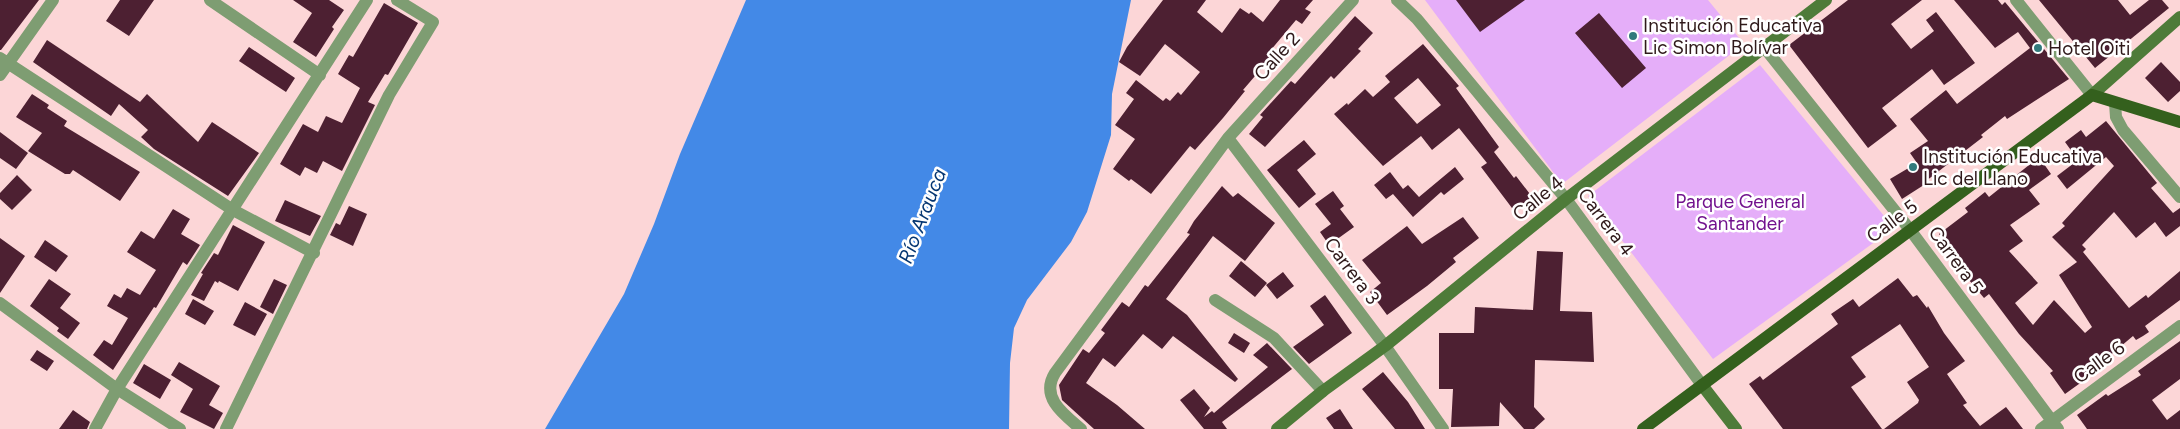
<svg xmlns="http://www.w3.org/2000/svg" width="2180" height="429" viewBox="0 0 2180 429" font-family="Figtree,sans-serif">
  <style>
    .green { fill: #e5aef9 }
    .water { fill: #4389e7 }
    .building { fill: #4d2032; fill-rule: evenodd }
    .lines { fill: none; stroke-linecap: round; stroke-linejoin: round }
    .street { stroke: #7e9d72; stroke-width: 12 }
    .secondary { stroke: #4e7b39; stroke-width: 12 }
    .primary { stroke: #34601d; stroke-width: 12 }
    .poi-dot { fill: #317a7c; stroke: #fff; stroke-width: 2 }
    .labels { text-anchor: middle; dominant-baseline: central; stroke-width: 5; stroke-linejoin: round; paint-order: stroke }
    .poi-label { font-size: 19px; fill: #2f191a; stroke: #fff; text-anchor: start }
    .street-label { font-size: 19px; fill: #2f191a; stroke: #fff }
    .park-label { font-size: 19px; fill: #72128e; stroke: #fff }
    .water-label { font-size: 20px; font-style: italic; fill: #053672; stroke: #fff }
  </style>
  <rect width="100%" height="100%" fill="#fcd6d7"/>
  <path class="green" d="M1425,0h283l36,44 -182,140z
    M1760,65l134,163 -181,131 -125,-163z"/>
  <path class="water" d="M746,0h385l-19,94 -1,41 -24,77 -16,30 -44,58 -13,28 -4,35 -1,66h-464l79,-135 30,-70 26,-70z"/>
  <path class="building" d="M0,0h39l-38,50h-1z
    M120,0h34l-25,36 -23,-15z
    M293,0h36l15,10 -12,17 2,2 -18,28 -23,-15 19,-29z
    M1163,0h43l-9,12 25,21 18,-25 9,6 2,-2 12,10 17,-22h33l-8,9 6,3 -9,12 -6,-4 -26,31 4,3 -31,36 2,1 -22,27 -28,32 -5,-4 -39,48 -20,-15 -2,2 -16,-12 22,-30 -20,-14 19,-26 -8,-6 10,-13 27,21 3,-3 4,3 8,-9 3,3 19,-23 -35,-28 -25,32 -21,-14 8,-15z
    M1456,0h69l-45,32z
    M1848,0h74l-31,24 20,25 23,-18 -8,-11 10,-8 39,51 -31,22 -12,-16 -50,39 15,18 -29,22 -79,-103z
    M1954,0h44l4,5 3,-3 64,77 -62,40 -2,-3 -24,19 2,2 -57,44 1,2 -25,16 -12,-20 27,-16 -7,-10 18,-12 -18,-22 36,-29 11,14 73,-56 -12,-16 -23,16z
    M2039,0h79l12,15 19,-15h13l7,8 -74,60z
    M384,3l34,20 -30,52 -3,-1 -17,28 7,3 -33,66 -19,-10 -6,12 -12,-6 -5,9 -20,-12 23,-40 15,8 8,-16 16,7 18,-35 -22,-14 11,-19 4,2z
    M1599,13l47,55 -24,20 -47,-55z
    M1355,16l18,17 -15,16 3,2 -27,28 -3,-3 -16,17 -50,54 -16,-13 14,-17 -3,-2 31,-34 4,3z
    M47,40l93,62 7,-8 51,48 14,-20 47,31 -31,43 -74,-47 -13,-12 7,-7 -29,-26 -8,12 -78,-54z
    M1423,44l36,42 -3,2 43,59 -5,5 20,26 2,-2 17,22 -18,14 -34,-45 6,-4 -28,-35 -27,22 -11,-14 -38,30 -49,-52 13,-11 1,2 17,-16 8,8 17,-15 -5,-6zM1418,78l23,27 -24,19 -23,-26z
    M249,47l46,31 -9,14 -47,-31z
    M2161,62l19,20v9l-12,11 -23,-24z
    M32,94l17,11 -2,3 20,13 -3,5 76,46 -20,29 -47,-31 -3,4h-5l-37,-23 14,-18 -26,-16z
    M2106,121l51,62 -6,5 22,25 7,-5v18l-14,11 -11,-15 -19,16 -22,-26 -32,33 4,4 -3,3 46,56 17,-13 2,3 32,-27v29l-35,26 4,6 -6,4 -7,4 -3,-4 -38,32 2,3 -32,23 -15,-21 3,-2 -34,-37 -30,-40 -5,4 -15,-18 3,-3 -33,-43 29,-22 -3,-4 20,-16 4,5 50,-40 12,17 -22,16 11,14 -30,21 13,16 -14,10 29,32 -23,20 18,22 21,-25 31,33 7,-6 -33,-52 18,-13 -25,-25 13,-11 -3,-3 52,-57 -8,-9 -39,32 -10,-13 21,-16 -13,-18 16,-12 5,7z
    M0,132l28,21 -12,16 -16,-11z
    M1304,140l12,14 -19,16 19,24 -17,14 -32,-38z
    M1455,167l9,12 -20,16 -3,-3 -28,25 -20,-23 -7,5 -12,-14 16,-13 13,17 5,-4 11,12z
    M17,175l15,15 -20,20 -12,-11v-6z
    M1222,186l11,11 5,-4 37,30 -30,38 -32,-25 -47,63 21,16 51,64 -3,3 -62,-46 -11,13 -19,-15 -28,33 -12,-9 -17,25 31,22 28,24h-51l-32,-29 -3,-15 24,-36 6,4 16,-20 -4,-3 21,-28 7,5 16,-22 3,2 42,-53 -3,-1 7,-12z
    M1333,191l11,15 -4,3 14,18 -25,18 -9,-13 11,-8 -16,-20z
    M285,200l36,16 -11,20 -35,-15z
    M349,206l18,8 -14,32 -23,-11 6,-12 4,2z
    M173,209l17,10 -9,15 19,11 -13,20 -4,-3 -27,46 -2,-1 -41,63 -20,-15 11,-15 8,5 16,-27 -21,-12 7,-12 7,4 6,-10 13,7 16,-25 -29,-18 14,-21 13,8z
    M1463,217l16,21 -26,20 3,4 -29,24 -40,29 -17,-23 11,-9 -19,-23 45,-34 15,18z
    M233,225l32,17 -27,49 -19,-10 -1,2 -3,-2 -11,20 -13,-6 12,-21 -2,-1 13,-20 4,2z
    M0,238l25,18 -25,37z
    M45,240l23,16 -12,16 -22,-15z
    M1537,251l26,1 -3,59 32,1 2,50 -59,-2 -1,47 11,12 -11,10h-10l-24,-27 -1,24 -48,1 2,-38h-14v-56h35l1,-26 58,3z
    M1241,261l26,22 -12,14 -26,-21z
    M1283,272l11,14 -17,13 -11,-14z
    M1898,278l15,19 4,-2 10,13 1,-2 16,27 21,28 -18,13 20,29 -4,2 17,21 26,-19 17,22h-139l34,-26 1,-3 -12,-18 22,-15 -29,-43 -49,33 15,20 -15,10 31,42h-99l-34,-45 11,-8 3,4 75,-56 -7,-10 22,-15 6,8z
    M49,279l22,15 -11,14 20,15 -12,16 -11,-8 2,-3 -29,-22z
    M274,279l13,6 -14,29 -13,-7z
    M1325,295l27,38 -43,31 -16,-17 31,-22 -14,-19z
    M193,299l21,12 -9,14 -20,-11z
    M245,302l22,12 -12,22 -22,-11z
    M1234,333l16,10 -6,10 -16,-10z
    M2180,341v38l-28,21 15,20 13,-10v19h-93l-10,-14 29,-21 2,2 33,-21 -3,-4z
    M1267,343l25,26 -70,53 5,7h-23l-24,-29 14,-11 16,19 -6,9 8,-6 2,2 54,-46 -15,-12z
    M37,350l17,11 -7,10 -17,-11z
    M179,362l41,24 -11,19 14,8 -9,16 -34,-17 13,-23 -22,-14z
    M144,364l27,16 -11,19 -27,-16z
    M1383,372l25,30 17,27h-30l-33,-40z
    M1340,409l13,20h-19l-8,-11z
    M73,410l17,12 -3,7h-28z"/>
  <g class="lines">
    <path class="street" d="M210,0l110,75
      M1397,0l20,19 149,180 136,186
      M2016,0l76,95
      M1764,47l147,184 147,198
      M0,58l233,152 81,43
      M0,75l53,-75
      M2115,103l1,14 7,13 57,67
      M1228,138l157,208 58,83
      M1215,300l59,38 49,53
      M0,303l117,86 63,40
      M95,429l22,-40 250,-389
      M226,429l163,-334 44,-73 -36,-22
      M1081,429c-18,-15 -41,-32 -26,-56l173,-235 125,-138
      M2041,429l139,-103"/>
    <path class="secondary" d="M2092,95l88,-78
      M1702,385l34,44
      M1277,429l46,-38 62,-45 181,-147 260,-199"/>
    <path class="primary" d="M1643,429l449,-334 88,27"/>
  </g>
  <g class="poi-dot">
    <circle cx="1633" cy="36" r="5"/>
    <circle cx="2038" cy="48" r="5"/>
    <circle cx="1913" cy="167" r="5"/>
  </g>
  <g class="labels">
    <g class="poi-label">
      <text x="1643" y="25">Institución Educativa<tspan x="1643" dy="22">Lic Simon Bolívar</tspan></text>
      <text x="2048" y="48">Hotel Oiti</text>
      <text x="1923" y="156">Institución Educativa<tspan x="1923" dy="22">Lic del Llano</tspan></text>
    </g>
    <g class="street-label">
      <text transform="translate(1277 56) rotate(-48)">Calle 2</text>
      <text transform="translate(1538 198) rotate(-39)">Calle 4</text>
      <text transform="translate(1892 221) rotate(-37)">Calle 5</text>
      <text transform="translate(1606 222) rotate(53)">Carrera 4</text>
      <text transform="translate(1956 260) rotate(54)">Carrera 5</text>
      <text transform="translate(1352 271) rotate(53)">Carrera 3</text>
      <text transform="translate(2099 362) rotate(-36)">Calle 6</text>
    </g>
    <g class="park-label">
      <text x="1740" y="201">Parque General<tspan x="1740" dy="22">Santander</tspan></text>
    </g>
    <g class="water-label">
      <text transform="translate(922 216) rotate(-69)">Río Arauca</text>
    </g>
  </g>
</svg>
